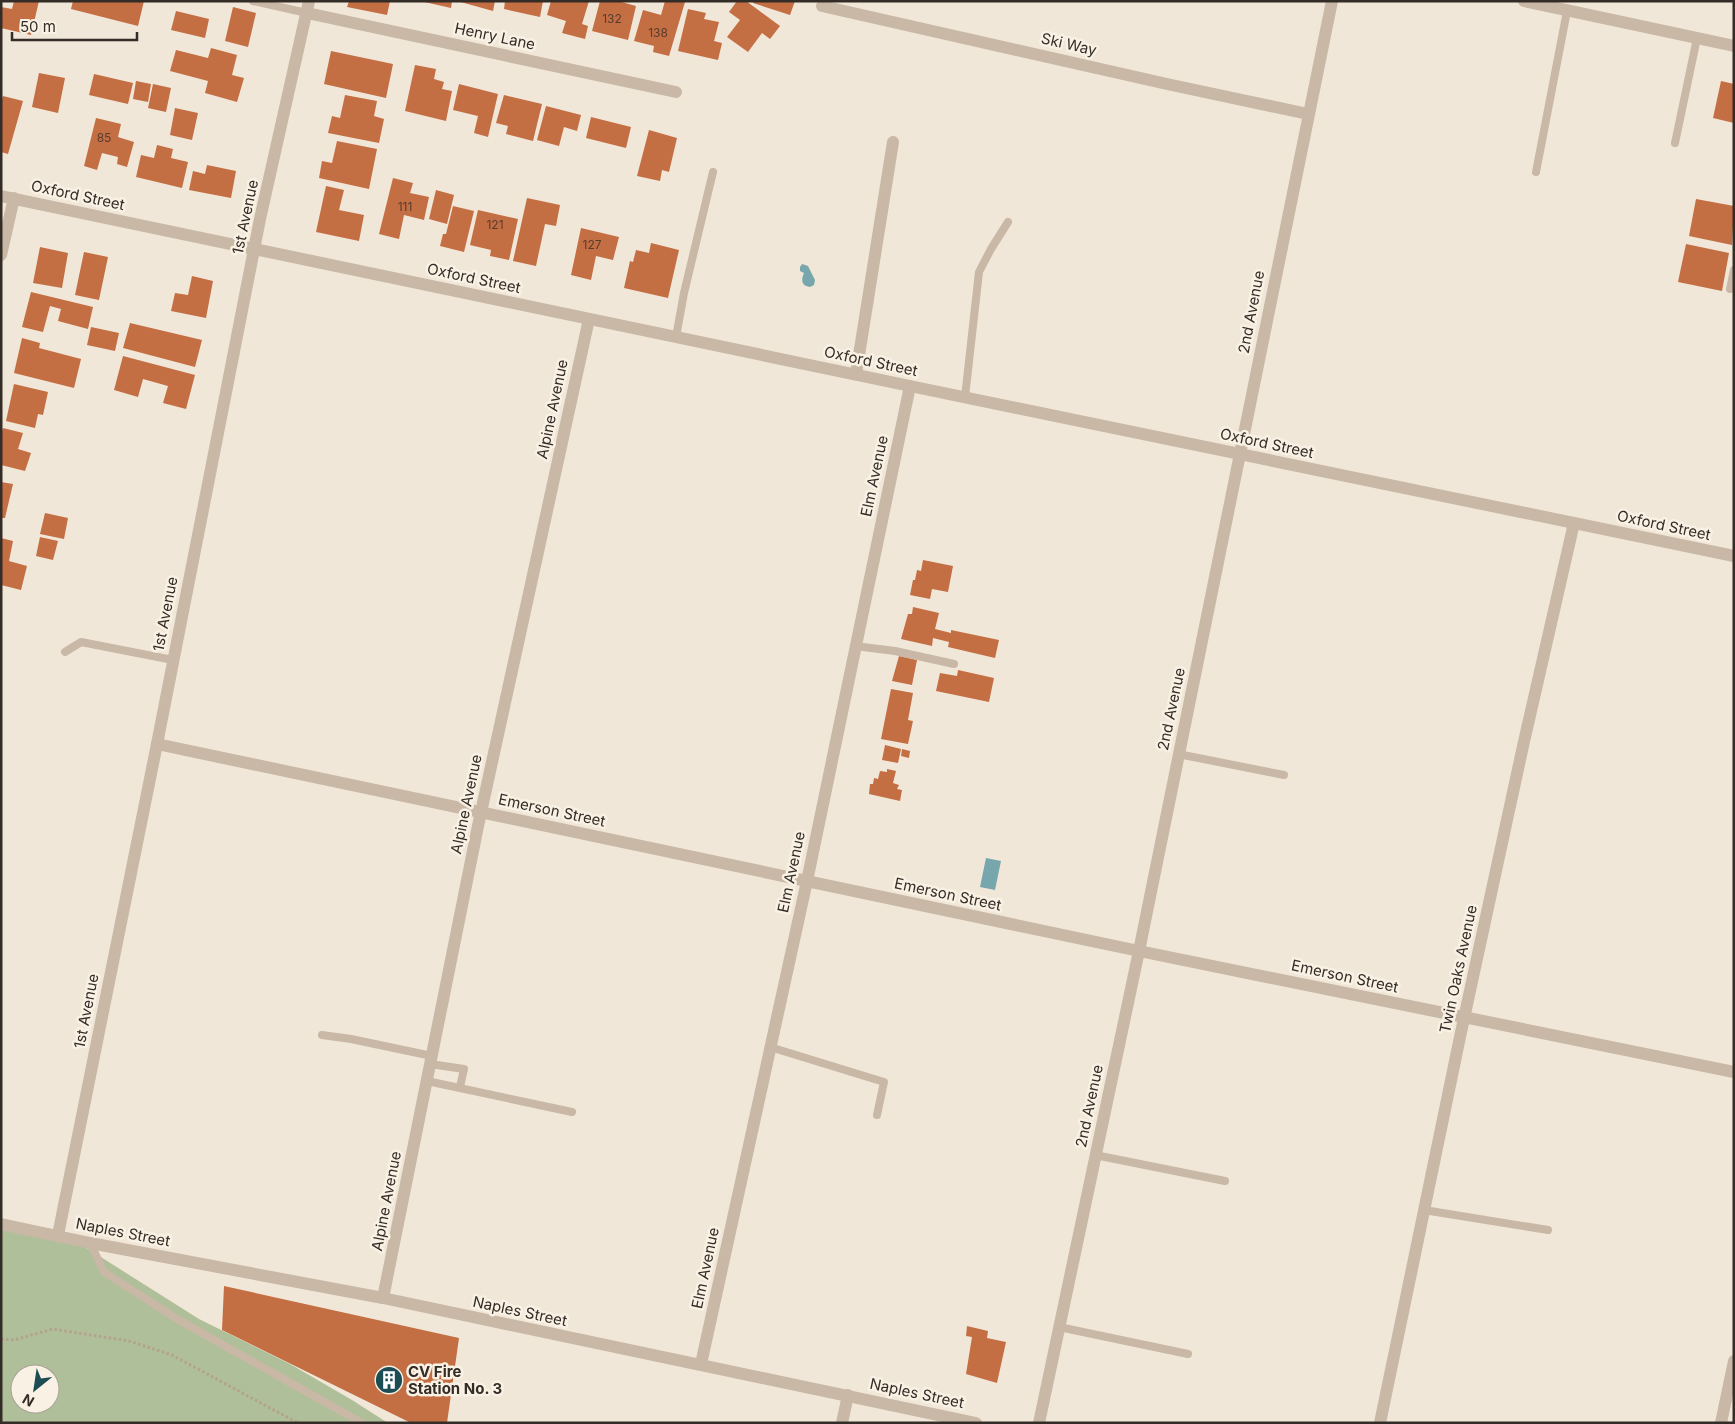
<svg xmlns="http://www.w3.org/2000/svg" width="1735" height="1424" viewBox="0 0 1735 1424" font-family="Inter,sans-serif">
  <style>
    .green { fill: #afbf99; fill-rule: evenodd }
    .water { fill: #78a6ad }
    .building { fill: #c46e43 }
    .lines { fill: none; stroke-linecap: round; stroke-linejoin: round }
    .path { stroke: #b4a28f; stroke-width: 3; stroke-dasharray: 2.5 2.5; stroke-linecap: butt }
    .service { stroke: #c8b8a5; stroke-width: 8 }
    .minor { stroke: #c8b8a5; stroke-width: 12 }
    .tertiary { stroke: #c8b8a5; stroke-width: 12 }
    .labels { text-anchor: middle; dominant-baseline: central; stroke-width: 5; stroke-linejoin: round; paint-order: stroke }
    .number-label { font-size: 12px; fill: #583c2d }
    .street-label { font-size: 15px; fill: #342c26; stroke: #f9f1e4 }
    .poi-label { font-size: 15px; font-weight: bold; fill: #342c26; stroke: #f9f1e4; text-anchor: start }
  </style>
  <rect width="100%" height="100%" fill="#f1e7d8"/>
  <path class="green" d="M1,1221l57,9 141,89 91,45 62,36 36,23h-387zM20,1374h30v30h-30z"/>
  <path class="water" d="M802,264l6,2 7,14 -1,5 -4,2c-9,-1 -9,-7 -6,-14l-4,-2v-4z
    M986,858l15,3 -6,29 -15,-3z"/>
  <path class="building" d="M14,1h25l-8,34 -30,-7v-21l11,2z
    M73,1h71l-6,25 -67,-17z
    M349,1h41l-3,14 -40,-8z
    M420,1h32l-1,7z
    M457,1h38l-2,10z
    M505,1h38l-3,16 -36,-8z
    M551,1h38l-7,23 6,2 -3,13 -23,-6 4,-12 -19,-6z
    M600,1h18l18,5 -8,34 -36,-9z
    M665,1l20,1 -16,54 -16,-4 1,-6 -20,-5 9,-31 18,5z
    M737,1h9l34,25 -10,13 -8,-6 -14,19 -21,-15 13,-17 -11,-8z
    M754,1h41l-5,14 -37,-12z
    M233,7l23,6 -8,34 -23,-6z
    M688,9l18,4 -2,6 15,3 -5,19 8,2 -4,17 -40,-9z
    M176,11l33,8 -4,19 -34,-8z
    M211,48l26,7 -5,20 12,3 -7,24 -32,-9 3,-12 -38,-10 6,-21 32,8z
    M331,51l62,13 -7,34 -62,-14z
    M415,65l21,4 -2,10 10,3 -2,7 10,2 -6,30 -41,-10z
    M39,73l26,5 -7,35 -26,-6z
    M94,74l39,9 -5,21 -39,-9z
    M136,81l15,3 -3,18 -15,-3z
    M1721,81l13,3v39l-21,-5z
    M153,84l18,4 -5,24 -18,-4z
    M459,84l39,10 -10,43 -14,-4 4,-17 -25,-6z
    M345,95l32,6 -3,15 10,3 -5,24 -51,-10 4,-17 8,2z
    M504,95l38,9 -9,37 -27,-7 2,-8 -12,-3z
    M3,96l20,5 -15,53 -7,-2v-51z
    M546,106l35,9 -4,16 -13,-4 -5,19 -22,-6z
    M175,108l23,5 -6,27 -22,-5z
    M591,117l40,10 -5,21 -40,-10z
    M96,118l25,6 -3,13 16,5 -7,25 -10,-3 1,-7 -16,-4 -5,17 -13,-4z
    M649,130l28,8 -8,34 -7,-2 -2,11 -23,-5z
    M337,141l40,8 -8,40 -50,-11 3,-17 10,2z
    M157,145l16,4 -2,9 17,4 -6,26 -46,-11 5,-22 13,3z
    M207,165l29,6 -5,27 -42,-8 4,-19 12,3z
    M393,178l20,5 -3,10 19,4 -5,23 -20,-5 -5,24 -20,-5z
    M326,186l18,4 -5,20 25,5 -5,26 -43,-9z
    M436,190l18,5 -7,29 -18,-5z
    M527,198l33,7 -4,21 -11,-2 -9,42 -23,-5z
    M1696,199l38,7 -2,39 -43,-9z
    M453,206l21,5 -10,41 -24,-6 3,-12h3z
    M478,210l40,9 -9,41 -19,-4 1,-6 -21,-5z
    M581,228l38,9 -6,23 -17,-4 -5,24 -20,-5z
    M651,243l28,7 -11,48 -44,-10 6,-27 3,1 3,-12 13,3z
    M1686,244l43,9 -7,38 -44,-9z
    M40,247l28,6 -6,35 -29,-5z
    M84,252l24,5 -9,43 -24,-5z
    M192,276l21,5 -7,37 -35,-7 4,-18 13,2z
    M31,292l62,15 -5,22 -30,-8 3,-12 -11,-3 -7,26 -21,-5z
    M130,323l72,17 -7,27 -72,-19z
    M91,327l28,6 -4,18 -28,-6z
    M22,338l18,5 -1,5 42,11 -7,29 -60,-15z
    M123,356l72,19 -9,34 -23,-6 5,-17 -25,-7 -5,18 -24,-7z
    M14,384l34,8 -5,23 -5,-1 -3,14 -29,-7z
    M3,428l20,5 -5,16 13,4 -6,18 -24,-6v-31z
    M1,482l12,2 -8,34h-4z
    M45,513l23,5 -4,21 -24,-5z
    M40,537l18,4 -5,19 -17,-4z
    M1,538l12,3 -4,20 18,5 -6,24 -20,-5z
    M923,560l30,6 -5,26 -16,-3 -2,10 -20,-4 3,-15h2l2,-10 4,1z
    M913,607l26,6 -4,16 16,4v-3l48,10 -4,18 -47,-11 1,-5 -16,-4 -1,8 -31,-7 7,-25h4z
    M899,656l18,4 -5,25 -20,-4z
    M958,670l36,8 -5,24 -53,-11 4,-18 17,3z
    M891,689l22,4 -5,27 5,1 -5,23 -27,-5z
    M885,745l16,4 -3,14 -16,-3z
    M902,749l8,2 -1,7 -8,-2z
    M887,769l9,2 -3,12 6,2 -2,4 5,1 -2,11 -31,-7 1,-10h3l1,-6 4,1 2,-8 7,1z
    M224,1286l235,52 -12,85h-36l-189,-93z
    M967,1326l21,5 -1,7 19,4 -9,41 -31,-9 6,-37 -6,-1z"/>
  <g class="lines">
    <path class="path" d="M1,1339l13,1 39,-11 76,12 43,14 126,68"/>
    <path class="service" d="M253,1l54,12
      M1675,143l22,-105
      M1536,172l31,-161
      M1730,289l4,-19
      M676,337l8,-44 29,-121
      M965,397l14,-125 12,-23 17,-27
      M855,646l40,5 59,13
      M65,652l16,-10 92,18
      M1178,754l106,21
      M322,1035l29,4 81,17
      M770,1047l114,35 -7,33
      M430,1064l34,5 -4,18
      M427,1081l145,31
      M1095,1155l130,26
      M1424,1210l124,20
      M90,1243l14,29 73,47 185,104
      M1059,1327l129,27"/>
    <path class="minor" d="M1524,1l210,45
      M822,6l345,78 141,30
      M307,13l369,79
      M1,255l13,-57
      M856,374l37,-232
      M157,744l982,207 595,121
      M383,1298l95,-472 111,-507
      M701,1364l106,-483 103,-495
      M842,1423l6,-28
      M1380,1423l80,-386 63,-291 51,-223
      M1721,1423l13,-62"/>
    <path class="tertiary" d="M1,196l909,190 824,170
      M1,1224l89,19 293,55 593,125
      M58,1235l99,-491 103,-525 49,-218
      M1039,1423l100,-472 193,-950"/>
  </g>
  <defs>
    <symbol id="building-disc" viewBox="-11 -11 22 22"><circle r="9.5" fill="#1c4c54" stroke="#f9f1e4"/><path d="M-4-6H4V6H1V3H-1V6H-4ZM-2.5-4.3h1.7v1.8h-1.7ZM.8-4.3h1.7v1.8H.8ZM-2.5-1h1.7V.8h-1.7ZM.8-1h1.7V.8H.8Z" fill="#fff"/></symbol>
  </defs>
  <g fill-rule="evenodd">
    <use href="#building-disc" x="373" y="1364" width="32" height="32"/>
  </g>
  <g class="labels">
    <g class="number-label">
      <text x="612" y="18">132</text>
      <text x="658" y="32">138</text>
      <text x="104" y="137">85</text>
      <text x="405" y="206">111</text>
      <text x="495" y="224">121</text>
      <text x="592" y="244">127</text>
    </g>
    <g class="street-label">
      <text transform="translate(495 36) rotate(12)">Henry Lane</text>
      <text transform="translate(1069 44) rotate(13)">Ski Way</text>
      <text transform="translate(78 195) rotate(12)">Oxford Street</text>
      <text transform="translate(245 217) rotate(-78)">1st Avenue</text>
      <text transform="translate(474 278) rotate(12)">Oxford Street</text>
      <text transform="translate(1251 312) rotate(-79)">2nd Avenue</text>
      <text transform="translate(871 361) rotate(12)">Oxford Street</text>
      <text transform="translate(552 409) rotate(-78)">Alpine Avenue</text>
      <text transform="translate(1267 443) rotate(12)">Oxford Street</text>
      <text transform="translate(874 476) rotate(-78)">Elm Avenue</text>
      <text transform="translate(1664 525) rotate(12)">Oxford Street</text>
      <text transform="translate(165 614) rotate(-79)">1st Avenue</text>
      <text transform="translate(1171 709) rotate(-78)">2nd Avenue</text>
      <text transform="translate(466 804) rotate(-78)">Alpine Avenue</text>
      <text transform="translate(552 810) rotate(12)">Emerson Street</text>
      <text transform="translate(791 872) rotate(-78)">Elm Avenue</text>
      <text transform="translate(948 894) rotate(12)">Emerson Street</text>
      <text transform="translate(1458 969) rotate(-78)">Twin Oaks Avenue</text>
      <text transform="translate(1345 976) rotate(12)">Emerson Street</text>
      <text transform="translate(86 1011) rotate(-79)">1st Avenue</text>
      <text transform="translate(1089 1106) rotate(-78)">2nd Avenue</text>
      <text transform="translate(386 1201) rotate(-79)">Alpine Avenue</text>
      <text transform="translate(123 1232) rotate(11)">Naples Street</text>
      <text transform="translate(705 1268) rotate(-78)">Elm Avenue</text>
      <text transform="translate(520 1311) rotate(12)">Naples Street</text>
      <text transform="translate(917 1393) rotate(12)">Naples Street</text>
    </g>
    <g class="poi-label">
      <text x="408" y="1371">CV Fire<tspan x="408" dy="17">Station No. 3</tspan></text>
    </g>
  </g>
  <rect width="1735" height="1424" fill="none" stroke="#342c26" stroke-width="5"/>
  <g transform="translate(35 1389) rotate(210)"><circle r="24" fill="#f9f1e4" stroke="#aaa298"/>
  <path d="M0-4L9 19L0 12L-9 19Z" fill="#1c4c54"/>
  <text y="-8" font-size="14" font-weight="bold" text-anchor="middle" fill="#342c26">N</text>
  </g>
  <path d="M12 32v8h125v-8" fill="none" stroke="#342c26" stroke-width="2.5"/>
  <text x="20" y="32" font-size="15" fill="#342c26" stroke="#f9f1e4" stroke-width="4" paint-order="stroke">50 m</text>
</svg>
